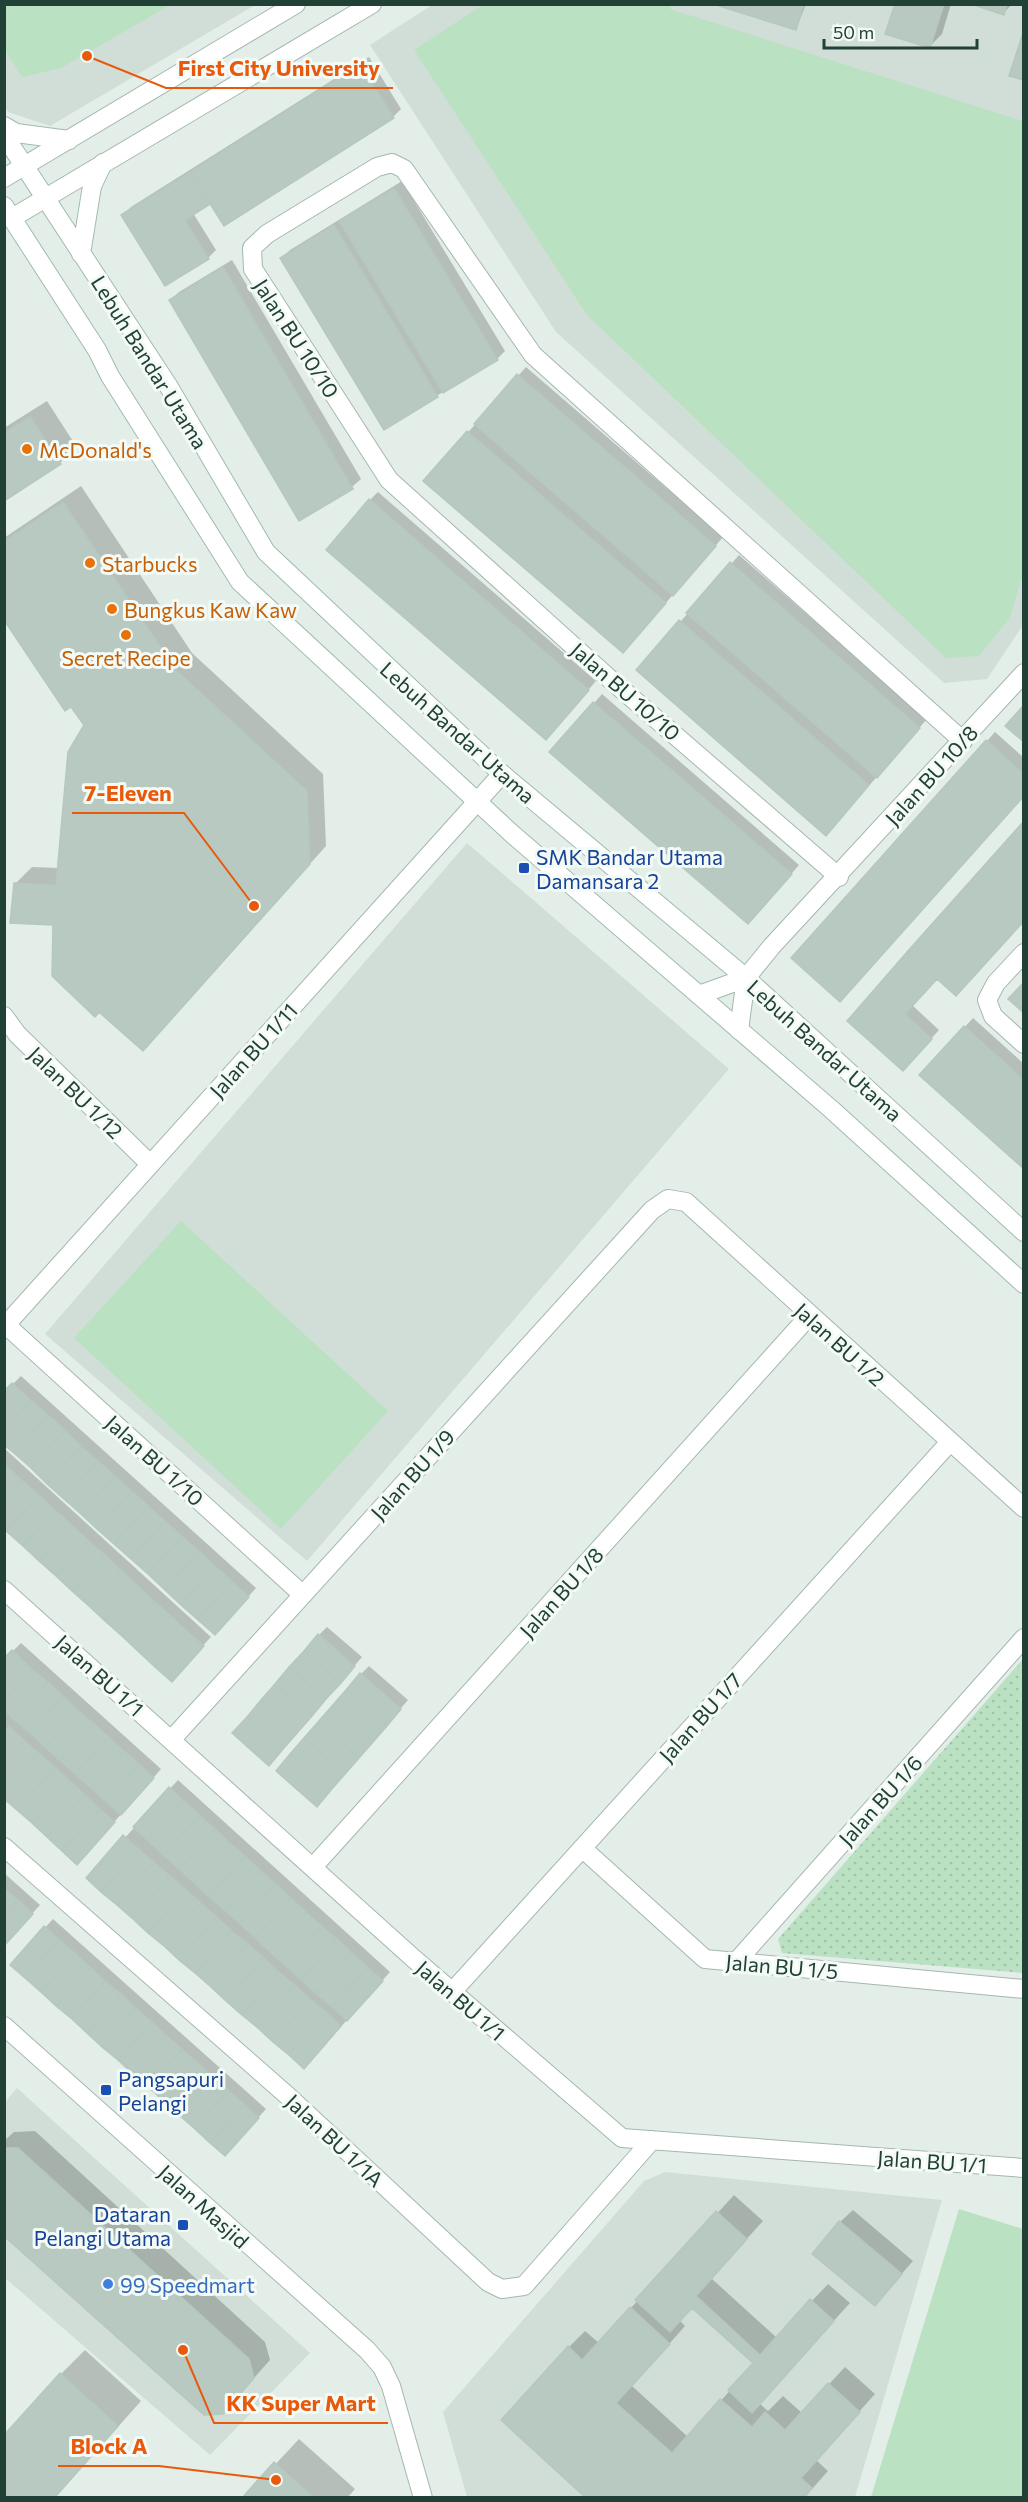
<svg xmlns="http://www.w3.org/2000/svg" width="1028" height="2502" viewBox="0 0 1028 2502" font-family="Commissioner,sans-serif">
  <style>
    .built { fill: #d1ded7 }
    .green { fill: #bae1c1 }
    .park { fill: url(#park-dots) }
    .shadow { fill: #0003; fill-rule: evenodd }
    .building { fill: #b8c9c1; stroke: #b5c8be; stroke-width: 1.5 }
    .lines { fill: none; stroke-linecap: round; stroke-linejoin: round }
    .minor-casing { stroke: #a5b7af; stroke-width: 20 }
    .tertiary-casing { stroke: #a5b7af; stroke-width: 20 }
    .secondary-casing { stroke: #a0bbaf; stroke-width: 20 }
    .minor { stroke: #fff; stroke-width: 18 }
    .tertiary { stroke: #fff; stroke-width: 18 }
    .secondary { stroke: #fff; stroke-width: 18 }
    .food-dot { fill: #e8710a; stroke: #f4faf6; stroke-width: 2 }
    .transit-dot { fill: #1a4fb4; stroke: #f4faf6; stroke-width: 2 }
    .shop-dot { fill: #3f7fe0; stroke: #f4faf6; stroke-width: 2 }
    .labels { text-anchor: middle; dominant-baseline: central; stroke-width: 6; stroke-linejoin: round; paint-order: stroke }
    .street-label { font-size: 21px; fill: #214136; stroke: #f4faf6 }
    .food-label { font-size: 21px; fill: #c56008; stroke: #f4faf6; text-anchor: start }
    .transit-label { font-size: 21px; fill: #164399; stroke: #f4faf6; text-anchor: start }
    .shop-label { font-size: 21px; fill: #366cbe; stroke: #f4faf6; text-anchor: start }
    .leader { fill: none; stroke: #e8590c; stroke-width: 2 }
    .callout-dot { fill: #e8590c; stroke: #f4faf6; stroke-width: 2 }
    .callout-label { font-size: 22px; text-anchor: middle; font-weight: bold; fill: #e8590c; stroke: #f4faf6; stroke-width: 6; stroke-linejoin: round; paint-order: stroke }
  </style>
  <defs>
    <pattern id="park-dots" width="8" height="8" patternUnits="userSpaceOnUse" patternTransform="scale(1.5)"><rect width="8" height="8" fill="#bae1c1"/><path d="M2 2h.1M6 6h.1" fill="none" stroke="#a0c2a6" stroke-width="1.8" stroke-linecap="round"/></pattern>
  </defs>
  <rect width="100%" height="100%" fill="#e3eee8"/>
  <path class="built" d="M5,5h250l-205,121 -42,-14 -3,-5z
    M432,5h591v620l-36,54 -43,4 -388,-351 -186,-287z
    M467,843l262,226 -422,492 -262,-227z
    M17,2088l293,265 -100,102 -205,-177v-176z
    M665,2172l277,28 -87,297h-388l-24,-85 201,-231z"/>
  <path class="green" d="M5,4h165v1l-109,63 -39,9 -17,-27z
    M484,4l187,1 -1,4 353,112v453l-13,43 -31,39 -33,2 -359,-343 -173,-265z
    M181,1221l207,190 -107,118 -207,-191z
    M959,2209l64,20v268h-152z"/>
  <path class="park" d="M1023,1659v314l-241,-20 -4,-14z"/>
  <path class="shadow" d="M718,4h88l-10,25z
    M896,4h55l-9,30 -13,13z
    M974,4h38l-9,10z
    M369,57l32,52 -8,8 -183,85 -17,11 23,37 -8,8 -85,-43 8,-8z
    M402,181l103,170 -8,8 -113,69 -102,-170 8,-8z
    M232,260l129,219 -9,8 -53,32 -128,-219 8,-8z
    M526,367l197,170 -92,106 -206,-162z
    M47,401l29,45 -16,17 -56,37v-72z
    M81,486l111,167 131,121 3,72 -167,186 -144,-148 17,-17 27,1 27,-143 -82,-107v-80z
    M378,492l218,189 -42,49 -184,-230z
    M739,555l188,164 -93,107 -196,-156z
    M602,694l197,171 -43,49 -205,-162z
    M995,732l29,26v37l-230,163z
    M1024,823l-87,154 -25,28 27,25 -28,31 -62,-40z
    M973,1018l51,46v103l-103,-92z
    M21,1376l235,212 -33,37 -219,-232z
    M4,1448l207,189 -40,43 -167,-153z
    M327,1627l35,30 -85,98 42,-120z
    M21,1643l140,126 -76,86 -81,-58v-137z
    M369,1666l39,34 -82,96 35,-122z
    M178,1780l212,192 -78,87 -224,-181z
    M4,1873l36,32 -36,40z
    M53,1919l213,190 -33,37 -221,-182z
    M35,2131l230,211 5,18 -31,35 -235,-161v-93l10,-9z
    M734,2195l29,26 -52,57 66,60 51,-54 22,19 -91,100 9,8 15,-15 19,17 43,-46 30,27 -59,66 12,11 -24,27 -86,-6 -3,6h-127l-19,-151 16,-16 14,12zM693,2307l62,56 -67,74 -56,-51 53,-60 -5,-5z
    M853,2210l60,51 -38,43 -35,-82z
    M85,2350l56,51 -86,97h-51l57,-124z
    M299,2439l56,50 -8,9h-103z"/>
  <path class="building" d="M713,4h91l-8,26z
    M895,4h49l-14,44 -45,-14z
    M971,4h36l-3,11z
    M1024,30v50l-15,-4z
    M360,64l34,54 -170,108 -34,-54z
    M190,172l20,32 -25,16 24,39 -44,27 -44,-71z
    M394,188l104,172 -55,33 -104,-172z
    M334,225l104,172 -54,33 -104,-172z
    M223,267l130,222 -54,32 -130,-221z
    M517,374l199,172 -43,50 -199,-172z
    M30,417l31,47 -57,37v-68z
    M467,431l199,172 -43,50 -200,-172z
    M369,499l220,191 -43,50 -220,-190z
    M63,502l113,168 131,121 3,73 -167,187 -44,-39 -4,5 -43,-41 1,-51 -43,-2 4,-40 42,2 12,-133 16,-27 -13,-18 -6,4 -61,-91v-78z
    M730,562l190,166 -43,50 -191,-165z
    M679,620l190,165 -43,51 -190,-166z
    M593,702l199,172 -44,50 -199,-172z
    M1024,705v37l-19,-16z
    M986,740l38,34v22l-184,206 -49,-44z
    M1024,821v100l-68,75 -49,-44z
    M907,952l30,27 -32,35 27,25 -29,32 -56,-50z
    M1024,982v31l-16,-14z
    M964,1026l60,54v89l-105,-94z
    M12,1383l19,17 -27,30v-39z
    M31,1400l17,15 -34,38 -10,-8v-15z
    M48,1415l17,15 -34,38 -17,-15z
    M65,1430l16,16 -34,38 -16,-16z
    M81,1446l17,15 -34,38 -17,-15z
    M98,1461l17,15 -34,38 -17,-15z
    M5,1465l17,15 -18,19v-33z
    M115,1476l17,15 -35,38 -16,-15z
    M22,1480l17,15 -33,36 -2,-32z
    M132,1491l16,15 -34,38 -17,-15z
    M39,1495l16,15 -32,36 -17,-15z
    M148,1506l17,15 -34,38 -17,-15z
    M55,1510l17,15 -33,36 -16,-15z
    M165,1521l17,15 -34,38 -17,-15z
    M72,1525l16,15 -32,36 -17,-15z
    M182,1536l17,15 -34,39 -17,-16z
    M88,1540l17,15 -33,36 -16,-15z
    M199,1551l16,15 -34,39 -16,-15z
    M105,1555l16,15 -32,36 -17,-15z
    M215,1566l17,15 -34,39 -17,-15z
    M121,1570l17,16 -33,35 -16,-15z
    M232,1581l17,16 -34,38 -17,-15z
    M138,1586l16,15 -32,35 -17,-15z
    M154,1601l17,15 -32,36 -17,-16z
    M171,1616l16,15 -32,36 -16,-15z
    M187,1631l17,15 -32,36 -17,-15z
    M318,1634l37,32 -14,17 -37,-32z
    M12,1650l20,19 -28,31v-42z
    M304,1651l37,32 -15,16 -37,-32z
    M289,1667l37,32 -14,17 -37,-32z
    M32,1669l16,13 -34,38 -10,-10v-10z
    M360,1673l41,36 -14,17 -41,-36z
    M48,1682l15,14 -33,37 -16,-13z
    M275,1684l37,32 -14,16 -37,-32z
    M346,1690l41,36 -14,16 -41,-36z
    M63,1696l15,14 -33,37 -15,-14z
    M261,1700l37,32 -15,17 -36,-32z
    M332,1706l41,36 -14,16 -41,-36z
    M78,1710l15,13 -33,38 -15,-14z
    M247,1717l36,32 -14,17 -37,-33z
    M318,1722l41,36 -14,16 -41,-36z
    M93,1723l16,14 -34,37 -15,-13z
    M9,1726l15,14 -20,21v-30z
    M109,1737l15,14 -33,37 -16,-14z
    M304,1738l41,36 -14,16 -41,-36z
    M24,1740l15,13 -35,39v-31z
    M124,1751l15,13 -33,38 -15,-14z
    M39,1753l16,14 -38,43 -13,-11v-7z
    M290,1754l41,36 -14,17 -41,-36z
    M139,1764l15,14 -33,37 -15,-13z
    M55,1767l15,14 -38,42 -15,-13z
    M70,1781l15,14 -38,42 -15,-14z
    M169,1787l15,14 -36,40 -15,-14z
    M85,1795l15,14 -38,42 -15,-14z
    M184,1801l16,14 -37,40 -15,-14z
    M100,1809l15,13 -38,43 -15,-14z
    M200,1815l15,14 -36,40 -16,-14z
    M215,1829l15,14 -36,40 -15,-14z
    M123,1835l16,14 -38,43 -15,-14z
    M230,1843l15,13 -36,41 -15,-14z
    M139,1849l15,13 -37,43 -16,-13z
    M245,1856l15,14 -35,41 -16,-14z
    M154,1862l16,14 -37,43 -16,-14z
    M260,1870l16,14 -36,40 -15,-13z
    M170,1876l16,14 -38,43 -15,-14z
    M276,1884l15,14 -36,40 -15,-14z
    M4,1888l14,12 -14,15z
    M186,1890l15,13 -37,43 -16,-13z
    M291,1898l15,14 -36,40 -15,-14z
    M18,1900l15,14 -29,32v-31z
    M201,1903l16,14 -38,43 -15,-14z
    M306,1912l16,14 -36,40 -16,-14z
    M217,1917l15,14 -37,42 -16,-13z
    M44,1926l15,13 -34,39 -15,-13z
    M322,1926l15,13 -36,41 -15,-14z
    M232,1931l16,13 -37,43 -16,-14z
    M59,1939l16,14 -34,39 -16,-14z
    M337,1939l15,14 -36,41 -15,-14z
    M248,1944l16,14 -38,43 -15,-14z
    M75,1953l15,14 -34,39 -15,-14z
    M352,1953l16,14 -36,40 -16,-13z
    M264,1958l15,14 -37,43 -16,-14z
    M90,1967l15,14 -33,38 -16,-13z
    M368,1967l15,14 -36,40 -15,-14z
    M279,1972l16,13 -37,43 -16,-13z
    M105,1981l16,13 -34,39 -15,-14z
    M295,1985l15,14 -37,43 -15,-14z
    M121,1994l15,14 -34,39 -15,-14z
    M310,1999l16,13 -37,43 -16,-13z
    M136,2008l16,14 -34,38 -16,-13z
    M326,2012l15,14 -37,43 -15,-14z
    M152,2022l15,14 -34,38 -15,-14z
    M167,2036l15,13 -33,39 -16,-14z
    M182,2049l16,14 -34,38 -15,-13z
    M198,2063l15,14 -34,38 -15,-14z
    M213,2077l15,13 -33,39 -16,-14z
    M228,2090l16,14 -34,39 -15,-14z
    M244,2104l15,14 -34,38 -15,-13z
    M4,2148h14l231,211 5,19 -31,36 -19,1 -200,-179z
    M716,2211l31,28 -51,57 64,59 50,-56 24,22 -82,92 -24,-23 25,-27 -61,-55 -22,24 -35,-32z
    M839,2221l63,53 -27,32 -63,-52z
    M630,2307l40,37 -54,59 56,50 48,-54 32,28 13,-15 20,18 43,-47 32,29 -59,66 11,10 -8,10h-83l-4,-4 -4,4h-127l-85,-78 67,-74 14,14z
    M60,2373l58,53 -64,72h-50v-63z
    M274,2462l40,36h-72z"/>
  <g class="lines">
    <defs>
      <path id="minor" d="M839,877l-228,-197 -222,-200 -136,-211 -1,-21 15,-14 110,-67 15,-4 12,6 129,186 430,386
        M1024,953l-28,30 -9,17 6,16 31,28
        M699,995l47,-17 26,-32 252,-273
        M4,1016l13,18 133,130
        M739,1030l7,-52
        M6,1325l297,270
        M4,1327l498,-553
        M4,1590l409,368 209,180 402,30
        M172,1739l480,-529 16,-11 18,3 338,306
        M4,1847l285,250 199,185 14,7 22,-3 128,-146
        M582,1848l123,111 319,30
        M313,1867l496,-551
        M736,1962l288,-324
        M452,1992l497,-549"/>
      <path id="tertiary" d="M4,178l292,-174
        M12,218l360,-214
        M4,2026l363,324 15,17 9,19 32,112"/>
      <path id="secondary" d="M4,126l12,7 53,7
        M4,135l165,252 97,165 236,222 244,204 278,254
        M4,206l93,144 13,26 130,206 270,250 321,277 193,175
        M81,254l11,-68 11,-23"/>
    </defs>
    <use href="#minor" class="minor-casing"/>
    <use href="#tertiary" class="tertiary-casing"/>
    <use href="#secondary" class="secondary-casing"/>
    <use href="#minor" class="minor"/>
    <use href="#tertiary" class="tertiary"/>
    <use href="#secondary" class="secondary"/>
  </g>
  <g class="food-dot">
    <circle cx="27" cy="449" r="6"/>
    <circle cx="90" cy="563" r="6"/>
    <circle cx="112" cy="609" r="6"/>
    <circle cx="126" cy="635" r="6"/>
  </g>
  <g class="transit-dot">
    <rect x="518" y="862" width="12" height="12" rx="3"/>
    <rect x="100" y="2084" width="12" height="12" rx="3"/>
    <rect x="177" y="2219" width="12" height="12" rx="3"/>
  </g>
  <circle class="shop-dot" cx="108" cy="2284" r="6"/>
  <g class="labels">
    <g class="street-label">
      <text transform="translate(297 338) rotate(57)">Jalan BU 10/10</text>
      <text transform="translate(150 362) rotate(58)">Lebuh Bandar Utama</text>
      <text transform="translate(626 691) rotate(41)">Jalan BU 10/10</text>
      <text transform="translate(458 732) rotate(42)">Lebuh Bandar Utama</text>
      <text transform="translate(931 775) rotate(-48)">Jalan BU 10/8</text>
      <text transform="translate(253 1050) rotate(-48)">Jalan BU 1/11</text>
      <text transform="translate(825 1050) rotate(42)">Lebuh Bandar Utama</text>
      <text transform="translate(76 1092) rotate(44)">Jalan BU 1/12</text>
      <text transform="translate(840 1344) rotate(42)">Jalan BU 1/2</text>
      <text transform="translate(155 1460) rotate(42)">Jalan BU 1/10</text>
      <text transform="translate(412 1474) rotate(-48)">Jalan BU 1/9</text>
      <text transform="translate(561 1592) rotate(-48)">Jalan BU 1/8</text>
      <text transform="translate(100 1675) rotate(42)">Jalan BU 1/1</text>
      <text transform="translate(700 1717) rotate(-48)">Jalan BU 1/7</text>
      <text transform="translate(880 1800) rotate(-48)">Jalan BU 1/6</text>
      <text transform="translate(782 1966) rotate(5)">Jalan BU 1/5</text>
      <text transform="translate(461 2000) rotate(41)">Jalan BU 1/1</text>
      <text transform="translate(335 2140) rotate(43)">Jalan BU 1/1A</text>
      <text transform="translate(932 2161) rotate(4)">Jalan BU 1/1</text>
      <text transform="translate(204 2206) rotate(42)">Jalan Masjid</text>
    </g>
    <g class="food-label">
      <text x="39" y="449">McDonald's</text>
      <text x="102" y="563">Starbucks</text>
      <text x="124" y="609">Bungkus Kaw Kaw</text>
      <text x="126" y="657" text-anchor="middle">Secret Recipe</text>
    </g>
    <g class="transit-label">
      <text x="536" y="856">SMK Bandar Utama<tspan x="536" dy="24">Damansara 2</tspan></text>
      <text x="118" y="2078">Pangsapuri<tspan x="118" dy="24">Pelangi</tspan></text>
      <text x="171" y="2213" text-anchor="end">Dataran<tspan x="171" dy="24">Pelangi Utama</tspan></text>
    </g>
    <g class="shop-label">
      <text x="120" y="2284">99 Speedmart</text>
    </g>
  </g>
  <path class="leader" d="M87 56L166 88H393M254 906L184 813H72M183 2350L214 2423H388M276 2480L159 2466H58"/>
  <g class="callout-dot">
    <circle cx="87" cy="56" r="6"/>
    <circle cx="254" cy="906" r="6"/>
    <circle cx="183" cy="2350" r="6"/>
    <circle cx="276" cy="2480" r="6"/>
  </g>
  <g class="callout-label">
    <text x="279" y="76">First City University</text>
    <text x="128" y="801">7-Eleven</text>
    <text x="301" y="2411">KK Super Mart</text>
    <text x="109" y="2454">Block A</text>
  </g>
  <rect width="1028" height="2502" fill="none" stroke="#214136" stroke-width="12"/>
  <path d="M824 39v9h153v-9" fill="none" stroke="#214136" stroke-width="3"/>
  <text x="833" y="39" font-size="18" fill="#214136" stroke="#f4faf6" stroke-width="4.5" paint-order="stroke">50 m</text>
</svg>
